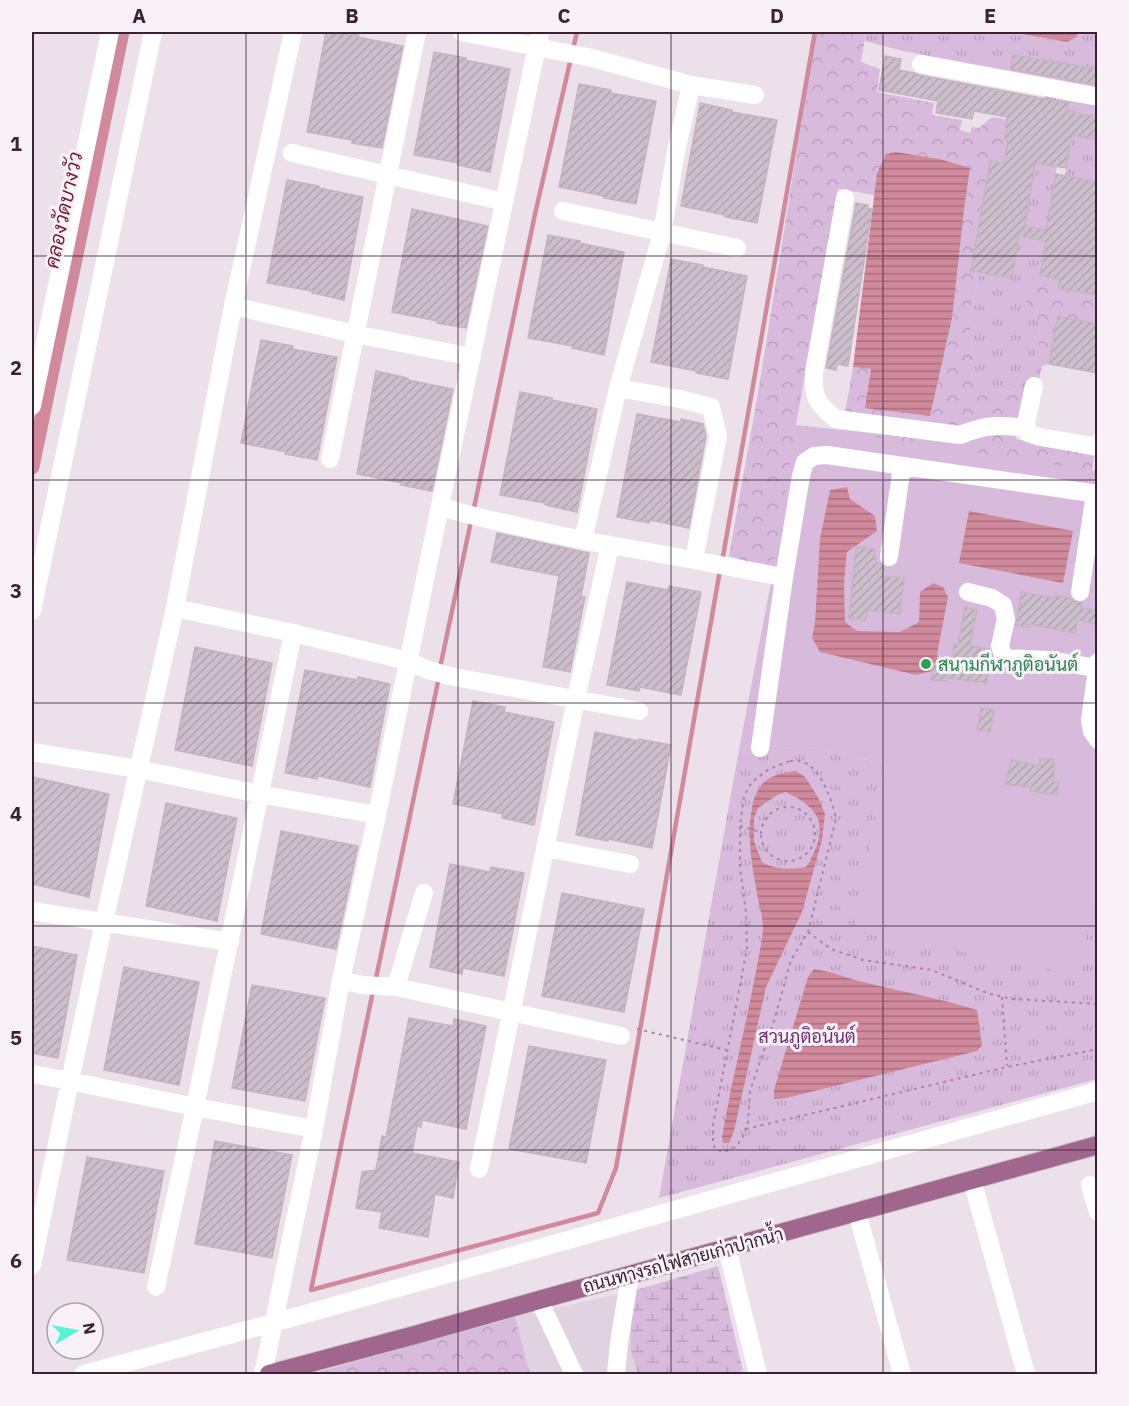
<svg xmlns="http://www.w3.org/2000/svg" width="1129" height="1406" viewBox="0 0 1129 1406" font-family="'IBM Plex Sans',Sarabun,sans-serif">
  <style>
    .built { fill: #e0d2de }
    .grass { fill: url(#grass-tufts) }
    .forest { fill: url(#forest-crowns); fill-rule: evenodd }
    .wetland { fill: url(#wetland-marsh) }
    .pitch { fill: #d8badd }
    .water { fill: url(#water-rules); fill-rule: evenodd }
    .lines { fill: none; stroke-linecap: round; stroke-linejoin: round }
    .stream { stroke: #d1899c; stroke-width: 4.5 }
    .canal { stroke: #d1899c; stroke-width: 15 }
    .building { fill: url(#building-hatch); stroke: #c5b4c2; stroke-width: 1.5 }
    .major-casing { stroke: #c8c1c6; stroke-width: 20 }
    .path { stroke: #af82a3; stroke-width: 2; stroke-dasharray: 3 4.5; stroke-linecap: butt }
    .minor { stroke: #fff; stroke-width: 18 }
    .major { stroke: #a1668e; stroke-width: 18 }
    .grid { fill: none; stroke: #3c2134; stroke-width: 1.5; stroke-opacity: 0.55 }
    .leisure-dot { fill: #2e9e5b; stroke: #f8f2f8; stroke-width: 2 }
    .labels { text-anchor: middle; dominant-baseline: central; stroke-width: 6; stroke-linejoin: round; paint-order: stroke }
    .leisure-label { font-size: 18px; fill: #27864d; stroke: #f8f2f8; text-anchor: start }
    .park-label { font-size: 18px; fill: #712c73; stroke: #f8f2f8 }
    .street-label { font-size: 18px; fill: #3c2134; stroke: #f8f2f8 }
    .water-label { font-size: 20px; font-style: italic; fill: #781c32; stroke: #f8f2f8 }
    .neatline { fill: none; stroke: #3c2134; stroke-width: 2 }
    .grid-label { font-size: 20px; text-anchor: middle; font-weight: bold; fill: #3c2134 }
  </style>
  <defs>
    <pattern id="grass-tufts" width="24" height="20" patternUnits="userSpaceOnUse" patternTransform="scale(1.5)"><rect width="24" height="20" fill="#d8badd"/><path d="M3 7l-1-3M5 7V3M7 7l1-3M15 17l-1-3M17 17v-4M19 17l1-3" fill="none" stroke="#baa0be"/></pattern>
    <pattern id="forest-crowns" width="20" height="18" patternUnits="userSpaceOnUse" patternTransform="scale(1.5)"><rect width="20" height="18" fill="#d8badd"/><path d="M2 6a3 3 0 1 1 6 0M12 15a3 3 0 1 1 6 0" fill="none" stroke="#baa0be"/></pattern>
    <pattern id="wetland-marsh" width="20" height="14" patternUnits="userSpaceOnUse" patternTransform="scale(1.5)"><rect width="20" height="14" fill="#d8badd"/><path d="M1 5h8M5 5V1M11 12h8M15 12V8" fill="none" stroke="#baa0be"/></pattern>
    <pattern id="water-rules" width="6" height="5" patternUnits="userSpaceOnUse" patternTransform="scale(1.5)"><rect width="6" height="5" fill="#d1899c"/><path d="M0 2.5h6" fill="none" stroke="#ab7080"/></pattern>
    <pattern id="building-hatch" width="6" height="6" patternUnits="userSpaceOnUse" patternTransform="scale(1.5)"><rect width="6" height="6" fill="#ccbdca"/><path d="M-1 1l2-2M0 6l6-6M5 7l2-2" fill="none" stroke="#b0a2ae"/></pattern>
  </defs>
  <rect width="100%" height="100%" fill="#ece1ea"/>
  <path class="built" d="M636,1290l-5,24v38l7,22h-108l-15,-57z"/>
  <path class="grass" d="M866,32h144l57,10 10,-5v-5h20v55l-194,-36 -38,-10z
    M1046,92l51,10v80l-18,-3 -22,46 18,-111 -9,-2 1,-9 -23,-4z
    M1016,160l41,6 -11,64 -21,-4 9,-57z
    M1019,236l27,5 -9,74 3,12 -2,24 -24,41 -22,-2 -17,-18 -6,-55 11,-44 32,5z
    M804,746l82,18 -31,166 223,44 19,-87v192l-438,119 79,-443z"/>
  <path class="forest" d="M816,32h50l-5,30 19,7 -3,23 57,11 -2,12 30,5 -2,10 10,3 2,-6 7,1 13,-11 29,5 -2,7 -14,-1 -2,12 15,4 -14,19 -14,-2 -19,110 9,2 -11,44 6,55 17,18 22,2 24,-41 2,-24 -3,-12 -8,-4 -4,-14 10,-28h6l24,-21 -7,40 39,7v29l-39,-7 -9,47 -7,2 -4,17 -12,5 -7,26 -3,25 78,17 -2,14 5,1 -324,95 -22,-3 -22,-7 28,-157zM896,152l44,7 30,9 -6,42 -93,159 -18,-2 -8,46 114,14c18,-7 31,-12 50,-8l-54,23 -159,-17 42,-236 37,6 2,-22 9,-19z
    M515,1317l15,57h-219z"/>
  <path class="wetland" d="M718,1266l25,105 -15,3h-90l-7,-22v-38l5,-24z"/>
  <path class="pitch" d="M796,425l301,46 1,416 -20,88 -224,-45 32,-166 -82,-18 -66,9 33,-173z"/>
  <path class="water" d="M1010,32h67v5l-10,5z
    M896,152l44,7 30,9 -6,42 -12,108 -22,98 -65,-8 6,-39 -18,-2 24,-194 9,-19z
    M847,487l3,12 25,17 2,15 -30,21 -3,31 1,39 12,9 43,1 19,-10 1,-30 13,-9 10,4 5,10 -10,52 -2,21 -20,5 -96,-23 -8,-14 3,-15 5,-84 10,-49z
    M969,511l104,20 -10,52 -104,-20z
    M796,771l9,6 13,20 7,17 -3,26 -20,72 -36,75 -32,144 -5,12h-6l-1,-5c9,-55 23,-108 33,-162 3,-15 6,-30 8,-45 1,-10 -3,-22 -5,-32 -5,-29 -12,-61 -6,-91 5,-27 18,-34 44,-37zM786,792c9,5 20,10 27,19 14,16 3,41 -7,56 -16,3 -29,3 -44,-5l-8,-21v-23l4,-10 19,-13z
    M814,969c16,2 30,8 45,12 40,10 79,17 118,29l5,35 -5,6 -191,47 -12,1v-9l34,-113z"/>
  <g class="lines">
    <path class="stream" d="M573,49l4,-17
      M473,513l62,-299 36,-156
      M722,562l93,-530
      M440,668l31,-147
      M375,983l64,-306
      M373,991l-62,299 287,-77 18,-45 104,-598"/>
    <path class="canal" d="M32,467l90,-435"/>
  </g>
  <path class="building" d="M326,32h16l17,3 -1,2 45,9 -21,102 -30,-5v-3l-45,-8z
    M434,52l32,6 -1,2 45,9 -20,103 -32,-7 1,-2 -45,-8z
    M1013,55l85,14v16l-87,-16z
    M885,56l16,3 -2,11 15,3 5,2 149,28 -2,8 32,6v23l-26,-5 -6,33 -31,-5 -10,63 21,4 10,-56 42,8v113l-40,-7 1,-9 -19,-3 6,-35 -27,-5 -7,42 -41,-7 19,-110 14,2 4,-22 -4,-1 3,-23 -33,-6 -2,8 -36,-6 2,-12 -59,-11z
    M579,84l32,6v3l45,8 -20,103 -32,-6v-2l-45,-9z
    M700,103l32,7v2l45,8 -20,103 -32,-6v-2l-44,-9z
    M287,180l32,6v2l44,9 -19,103 -32,-7v-2l-45,-8z
    M856,203l12,2 -1,3 5,1 -24,157 -11,-2 -1,6 -10,-2z
    M412,209l76,17 -22,102 -29,-5v-2l-45,-9z
    M548,235l32,6 -1,2 45,9 -20,103 -32,-7 1,-2 -45,-8z
    M671,259l32,6v2l44,9 -19,103 -32,-6v-2l-45,-9z
    M1058,316l40,8v49l-49,-9z
    M261,340l32,6 -1,3 45,8 -20,103 -32,-6 1,-2 -45,-9z
    M376,371l32,7v2l45,9 -21,102 -31,-6 1,-2 -45,-9z
    M520,392l32,6v2l45,9 -20,103 -32,-7v-2l-45,-8z
    M637,414l44,8v-3l22,5 3,12 -17,92 -39,-8 -1,3 -32,-6z
    M497,533l92,20 -8,44h4l-15,75 -27,-5 16,-91 -68,-14z
    M856,547l18,2 2,14h4l4,4 -1,9 21,2 -4,36 -33,-4 -1,10 -17,-1z
    M627,582l41,8 1,-4 32,6 -20,103 -41,-8 -1,4 -32,-6z
    M1021,592l33,6 1,-3 15,3 3,3 9,2 -1,5 17,3v13l-21,-4 -2,13 -45,-9 -1,4 -13,-3z
    M965,607l12,3 -7,36 19,3 1,4 -3,30 -40,-5v3l-16,-1 1,-17 19,1 3,-20 4,1z
    M195,647l77,16 -20,103 -77,-16z
    M305,670l52,10 1,-3 32,7 -20,103 -52,-11 -1,3 -32,-6z
    M473,701l32,6 -1,5 50,10 -20,103 -32,-7 1,-4 -50,-10z
    M981,708l13,2 -4,22 -13,-2z
    M595,732l44,9v-2l32,6 -19,103 -44,-9v2l-32,-6z
    M1040,759h14v23h5l-2,13 -27,-4 1,-4 -26,-3 6,-24 29,6z
    M32,777l77,17 -20,103 -57,-13z
    M166,803l71,15 -20,103 -71,-15z
    M281,831l77,15 -22,103 -75,-15z
    M450,864l40,8 1,-5 33,6 -20,103 -41,-8 -1,6 -32,-7z
    M562,893l82,16 -20,103 -82,-16z
    M32,946l45,9 -19,103 -26,-5v-31l4,-22h-4z
    M124,967l75,15 -20,103 -75,-15z
    M252,985l73,13 -20,103 -73,-13z
    M409,1018l44,8 1,-7 32,7 -20,103 -44,-9 -1,7 -4,-1 -5,27 47,9 -6,36 -18,-4 -7,43 -49,-9 3,-16 -26,-4 6,-36 14,-2 6,-34 4,1z
    M529,1046l77,14 -20,103 -77,-14z
    M215,1141l77,14 -20,103 -77,-14z
    M87,1157l77,14 -20,102 -77,-13z"/>
  <g class="lines">
    <defs>
      <path id="major" d="M269,1374l146,-39 124,-35 559,-155"/>
    </defs>
    <use href="#major" class="major-casing"/>
    <path class="path" d="M790,761c4,0 7,-1 10,0 20,4 33,41 36,58l-28,113 -17,28 -17,61 -24,70 -2,31 -6,17 -8,9 -10,4 -9,-3 -2,-7v-17l34,-176 -1,-37 -6,-44v-42l4,-30 8,-14 17,-13z
      M761 834a27 27 0 1 1 54 0a27 27 0 1 1-54 0Z
      M740,826l21,6
      M808,932l23,17 32,11 69,10 55,23 25,6 86,5
      M1002,997l5,69
      M637,1029l90,21
      M746,1129l261,-62 91,-18"/>
    <path class="minor" d="M293,32l-60,274 -58,302 -71,314 -34,159 125,26 119,22
      M462,32l130,26 99,27 -15,67 -14,81 -44,155 -35,152
      M921,64l177,33
      M691,85l64,10
      M292,153l200,46
      M845,198l-31,174c-1,26 2,31 22,47l124,16c28,-11 38,-10 67,-7
      M563,211l174,37
      M233,306l122,28 117,23
      M1034,386l-8,37 2,10 12,4 53,9 5,-3
      M32,406l78,-374
      M330,459l87,-427
      M440,506c25,9 52,14 78,20 31,7 61,14 92,19l-34,154 -97,470
      M610,545l84,15 24,-124 -7,-29 -31,-8 -62,-11
      M889,557l13,-91
      M694,560l78,15 12,3
      M968,592l24,6 11,7 3,14 -6,27 4,12 44,2 48,8
      M1080,592l15,-98
      M175,608l118,25 115,28 20,9 26,7 185,34
      M32,611l121,-579
      M1098,662l-8,58 2,11 6,9
      M760,748l24,-170 17,-102 4,-14 9,-6 13,-1 271,39
      M32,752l106,17 121,25 118,21
      M545,848l85,16
      M32,911l198,31
      M341,980l21,5 34,2 225,49
      M396,987l28,-94
      M32,1074l38,7 -38,184
      M972,1180l54,194
      M1090,1185l8,27
      M857,1212l45,162
      M727,1248l31,126
      M156,1287l39,-180 98,-474
      M539,1300l35,74
      M84,1374l189,-51 825,-232
      M263,1374l51,-245 27,-149 36,-165 63,-309 100,-474
      M616,1374l3,-31 11,-68"/>
    <use href="#major" class="major"/>
  </g>
  <path class="grid" d="M246,32v1342M458,32v1342M671,32v1342M883,32v1342M32,256h1066M32,480h1066M32,703h1066M32,926h1066M32,1150h1066"/>
  <circle class="leisure-dot" cx="926" cy="664" r="6"/>
  <g class="labels">
    <g class="leisure-label">
      <text x="938" y="664">สนามกีฬาภูติอนันต์</text>
    </g>
    <g class="park-label">
      <text x="807" y="1036">สวนภูติอนันต์</text>
    </g>
    <g class="street-label">
      <text transform="translate(683 1260) rotate(-15)">ถนนทางรถไฟสายเก่าปากน้ำ</text>
    </g>
    <g class="water-label">
      <text transform="translate(63 210) rotate(-78)">คลองวัดบางวัว</text>
    </g>
  </g>
  <rect width="1129" height="1406" fill="none" stroke="#f8f2f8" stroke-width="66"/>
  <g transform="translate(75 1331) rotate(80)"><circle r="28" fill="#f8f2f8" stroke="#ad9eaa" stroke-width="1.5"/>
  <path d="M0-4.5L10 22L0 15L-10 22Z" fill="#59f2d8"/>
  <text y="-9" font-size="16" font-weight="bold" text-anchor="middle" fill="#3c2134">N</text>
  </g>
  <rect x="33" y="33" width="1063" height="1340" class="neatline"/>
  <g class="grid-label">
    <text x="139" y="23">A</text>
    <text x="352" y="23">B</text>
    <text x="564" y="23">C</text>
    <text x="777" y="23">D</text>
    <text x="990" y="23">E</text>
    <text x="16" y="151">1</text>
    <text x="16" y="375">2</text>
    <text x="16" y="598">3</text>
    <text x="16" y="821">4</text>
    <text x="16" y="1045">5</text>
    <text x="16" y="1268">6</text>
  </g>
</svg>
